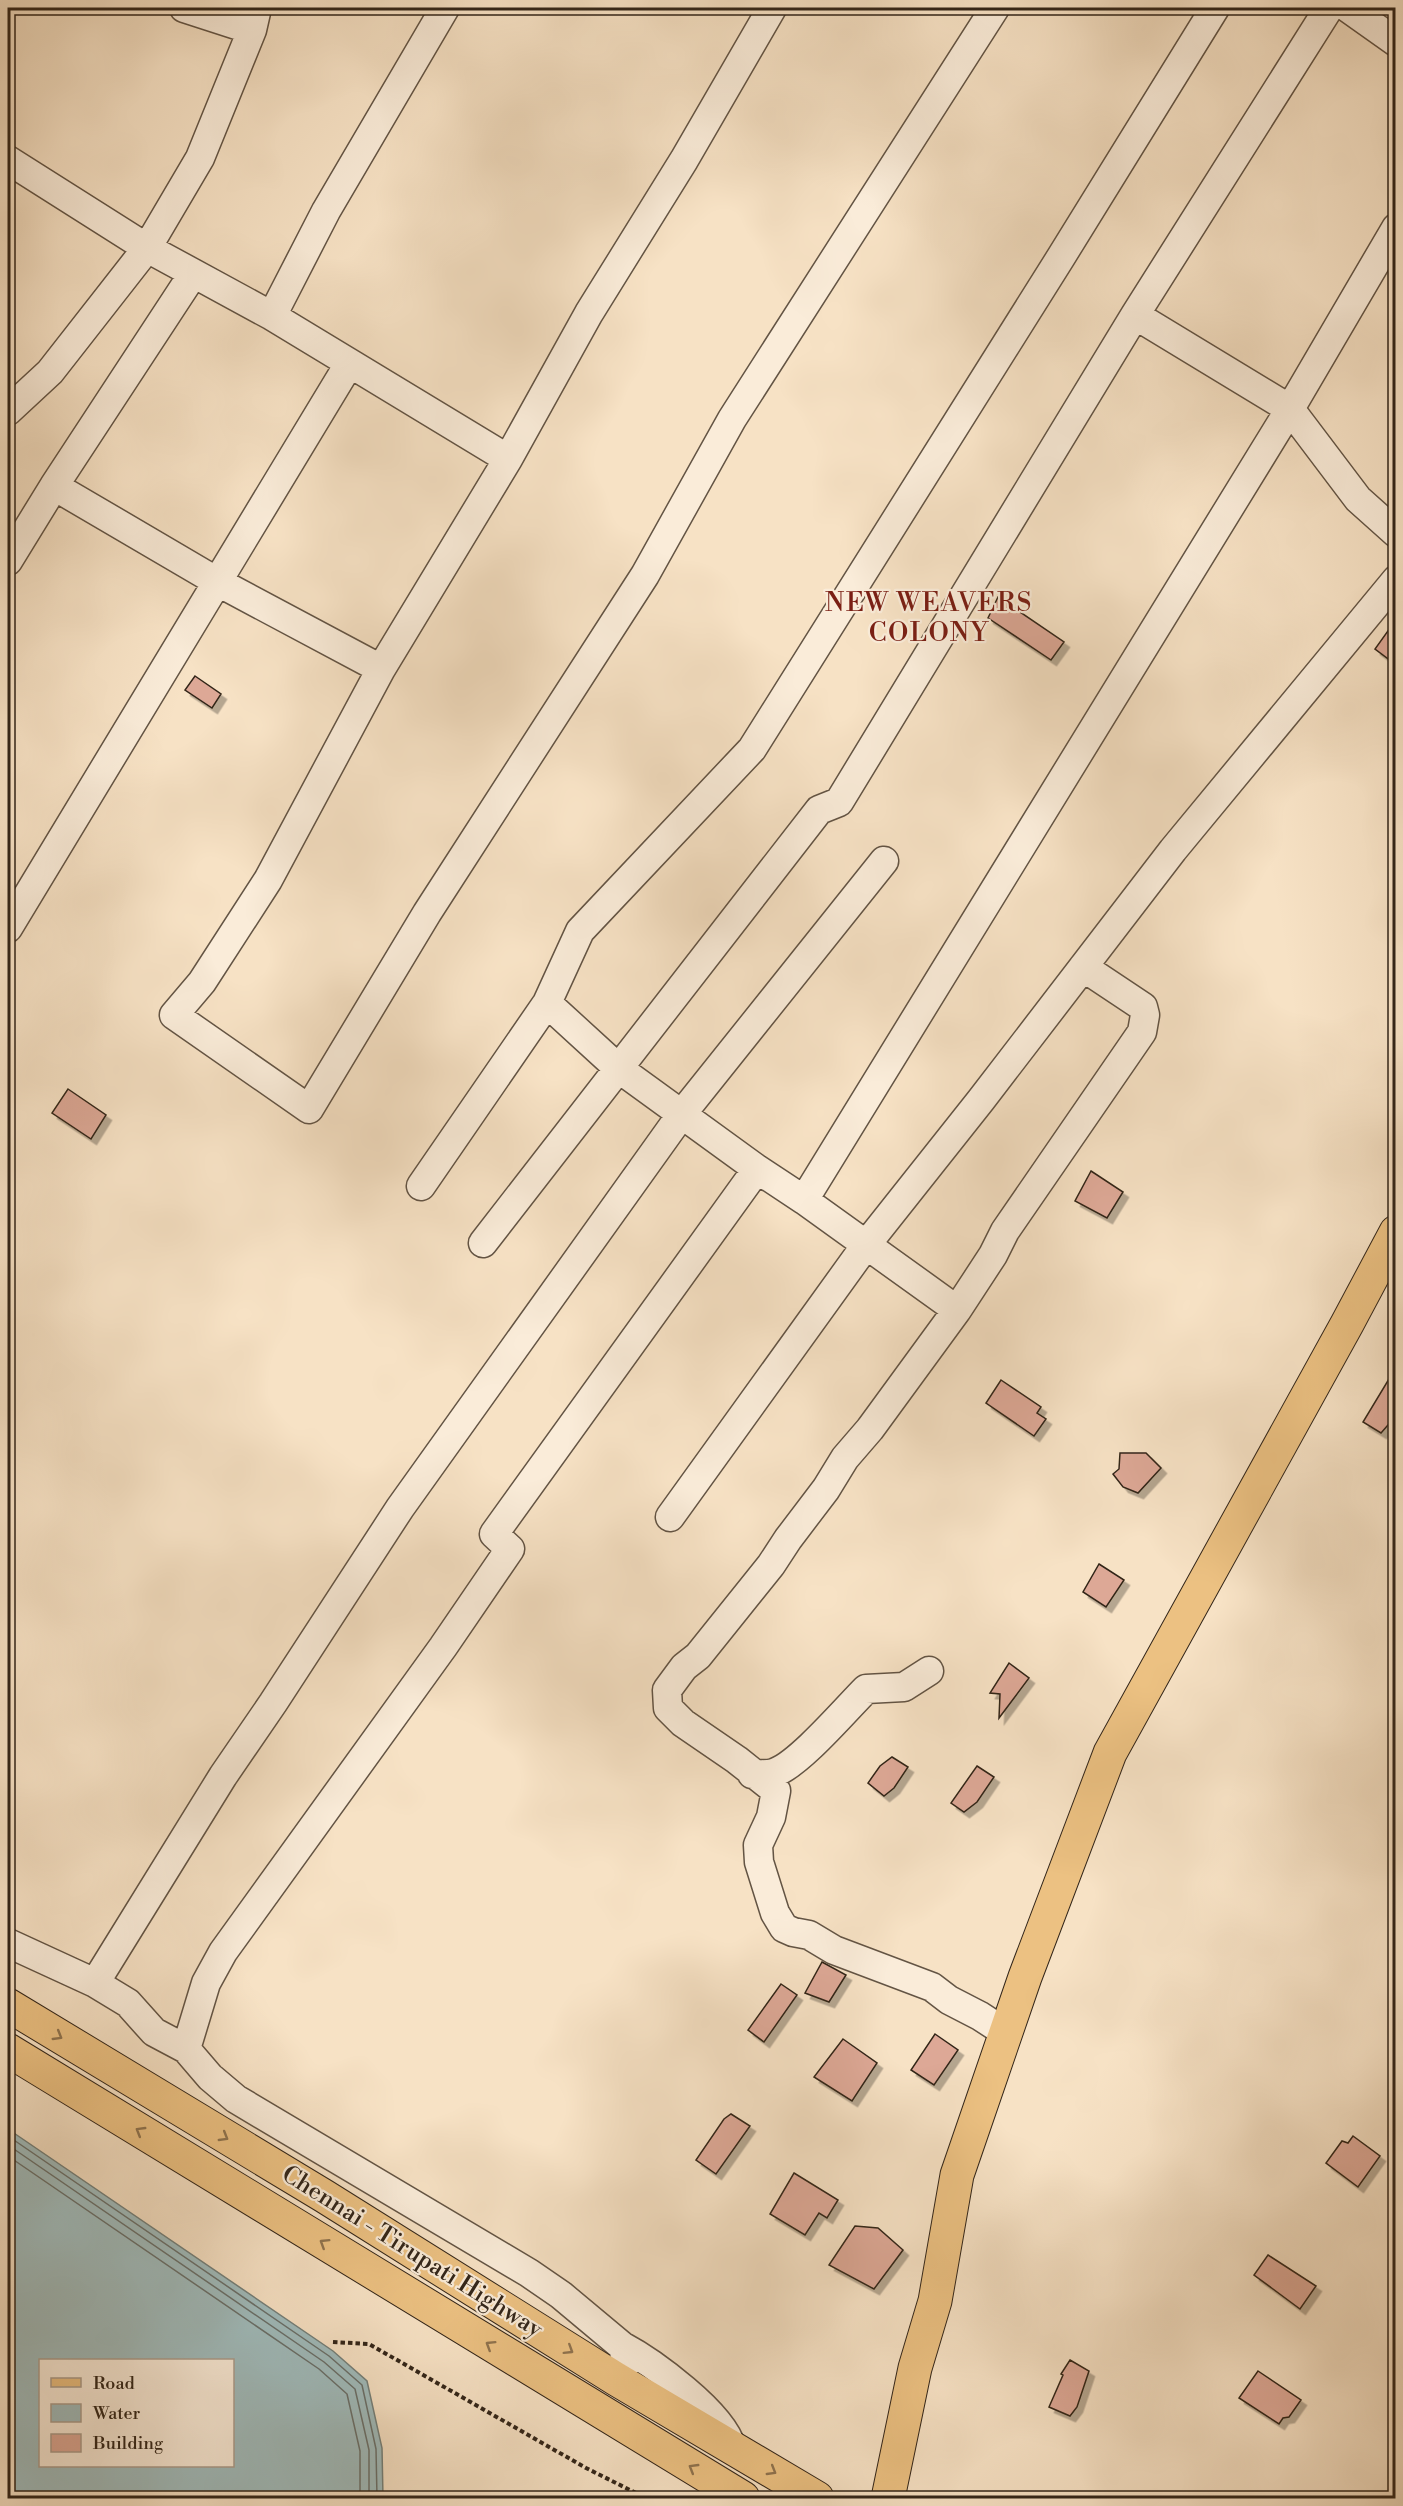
<svg xmlns="http://www.w3.org/2000/svg" width="1403" height="2506" viewBox="0 0 1403 2506" font-family="'Libre Bodoni',serif">
  <style>
    .water { fill: #a0bcbd; stroke: #74807b; stroke-width: 1.5; fill-rule: evenodd }
    .lines { fill: none; stroke-linecap: round; stroke-linejoin: round }
    .shore { stroke: #69706b; stroke-width: 1.5 }
    .building { fill: #dda896; stroke: #322519; stroke-width: 1.5; filter: url(#shadow) }
    .minor-casing { stroke: #635444; stroke-width: 31 }
    .major-casing { stroke: #322519; stroke-width: 35 }
    .highway-casing { stroke: #322519; stroke-width: 35 }
    .path { stroke: #322519; stroke-width: 4; stroke-dasharray: 4.5 3; stroke-linecap: butt }
    .minor { stroke: #faecd9; stroke-width: 28 }
    .major { stroke: #ecc182; stroke-width: 33 }
    .highway { stroke: #ecc182; stroke-width: 33 }
    .oneway { stroke: #8f734e }
    .labels { text-anchor: middle; dominant-baseline: central; stroke-width: 4.5; stroke-linejoin: round; paint-order: stroke }
    .street-label { font-size: 24px; fill: #322519; stroke: #faecd9 }
    .neighbourhood-label { font-size: 26px; letter-spacing: 1.5px; fill: #7a1f14; stroke: #faecd9 }
  </style>
  <defs>
    <filter id="shadow"><feDropShadow dx="5.5" dy="5.5" stdDeviation="0" flood-color="#0004"/></filter>
  </defs>
  <rect width="100%" height="100%" fill="#f7e2c5"/>
  <filter id="stains"><feTurbulence type="fractalNoise" baseFrequency=".00333" numOctaves="4"/><feColorMatrix values="0 0 0 0 .2 0 0 0 0 .09 0 0 0 0 .02 0 0 0 .5 -.17"/></filter>
  <radialGradient id="worn" r=".72"><stop offset=".6" stop-color="#630" stop-opacity="0"/><stop offset="1" stop-color="#630" stop-opacity=".3"/></radialGradient>
  <path class="water" d="M8,2129l325,222 34,30 15,67 1,50h-375zM40,2360h192v106h-192z"/>
  <g class="lines">
    <path class="shore" d="M8,2136l321,220 33,29 14,64 1,49
      M8,2145l316,217 31,27 14,61v48
      M8,2156l311,213 28,25 13,57v47"/>
  </g>
  <path class="building" d="M998,597l66,45 -13,18 -63,-42z
    M1395,621v43l-20,-15z
    M195,676l26,18 -9,14 -27,-18z
    M68,1089l38,26 -15,24 -39,-26z
    M1091,1171l32,21 -16,26 -32,-17z
    M1395,1369v48l-14,16 -18,-11z
    M1001,1380l40,27 -4,6 9,6 -12,17 -48,-33z
    M1120,1453h26l15,15 -23,25 -15,-6 -10,-13 6,-5z
    M1099,1564l25,16 -18,27 -23,-15z
    M1009,1663l20,15 -30,40 1,-24 -10,-1z
    M892,1757l16,10 -14,21 -10,8 -16,-13 12,-17z
    M977,1766l17,11 -17,25 -13,10 -13,-9z
    M822,1962l24,13 -17,27 -24,-9z
    M781,1984l16,11 -33,47 -16,-12z
    M935,2034l23,16 -24,35 -23,-15z
    M843,2039l34,24 -25,38 -38,-24z
    M731,2114l19,12 -34,48 -20,-14 28,-41z
    M1353,2136l27,20 -22,31 -32,-24 16,-22 6,2z
    M794,2173l44,27 -11,18 -8,-5 -14,22 -35,-21z
    M855,2226l23,2 25,22 -29,39 -45,-24z
    M1268,2255l48,31 -16,23 -46,-34z
    M1070,2360l19,11 -12,36 -7,9 -21,-9 14,-32 -2,-1z
    M1258,2371l43,29 -12,17 -6,1 -4,6 -40,-26z"/>
  <g class="lines">
    <defs>
      <path id="minor" d="M184,8l68,22
        M445,8l-119,203 -54,105 236,143
        M772,8l-88,152 -95,153 -81,146 -127,210 -113,211 -66,102 -28,33 135,94 118,-196 218,-338 87,-156 263,-411
        M1348,8l48,34
        M8,160l139,88 125,68
        M1135,315l155,94 68,90 38,34
        M8,411l42,-39 97,-124 53,-90 52,-128 5,-22
        M54,486l162,95 165,88
        M8,561l46,-75 139,-212
        M8,928l341,-564
        M547,1003l71,65 139,101 47,31 153,110
        M421,1186l126,-183 33,-72 172,-182 309,-492 154,-249
        M804,1200l486,-791 106,-181
        M483,1243l336,-433 20,-8 296,-487 194,-307
        M670,1517l196,-272 115,-145 192,-250 223,-270
        M752,1774c7,0 18,1 24,-2 24,-9 70,-63 90,-83l38,-2 25,-16
        M8,1943l87,40
        M1005,2039l-5,-10 -20,-13 -31,-16 -17,-13 -98,-37 -25,-15 -16,-3 -9,-4 -9,-15 -16,-51 -1,-17 13,-28 5,-26 -39,-31 -54,-37 -15,-15 -1,-18 17,-23 14,-11 73,-91 17,-26 38,-50 19,-31 25,-29 87,-119 36,-55 12,-24 137,-199 3,-17 -2,-8 -60,-40
        M186,2049l-32,-17 -26,-29 -33,-20 128,-207 50,-73 127,-195 281,-393 203,-254
        M622,2346c30,16 100,67 109,100
        M616,2379l11,-19 -5,-14 -61,-51 -32,-22 -293,-174 -26,-22 -24,-28 20,-66 17,-31 220,-305 67,-98 -16,-15 263,-365"/>
      <path id="major" d="M888,2498l27,-130 20,-67 22,-126 68,-198 85,-224 237,-429 49,-92"/>
      <path id="highway" d="M8,2005l316,191 292,183 201,119
        M8,2050l735,448"/>
    </defs>
    <use href="#minor" class="minor-casing"/>
    <use href="#major" class="major-casing"/>
    <use href="#highway" class="highway-casing"/>
    <path class="path" d="M333,2342l36,2 217,124 60,30"/>
    <use href="#minor" class="minor"/>
    <use href="#major" class="major"/>
    <use href="#highway" class="highway"/>
  </g>
  <defs><path id="oneway-chevron" d="M-2-3.5L2.5 0L-2 3.5" fill="none" stroke-width="1.6" stroke-linecap="round" stroke-linejoin="round" transform="scale(1.5)"/></defs>
  <g class="oneway">
    <use href="#oneway-chevron" transform="translate(58 2036) rotate(31)"/>
    <use href="#oneway-chevron" transform="translate(140 2131) rotate(-149)"/>
    <use href="#oneway-chevron" transform="translate(224 2137) rotate(31)"/>
    <use href="#oneway-chevron" transform="translate(324 2243) rotate(-148)"/>
    <use href="#oneway-chevron" transform="translate(490 2345) rotate(-148)"/>
    <use href="#oneway-chevron" transform="translate(569 2350) rotate(32)"/>
    <use href="#oneway-chevron" transform="translate(693 2468) rotate(-149)"/>
    <use href="#oneway-chevron" transform="translate(772 2471) rotate(31)"/>
  </g>
  <g class="labels">
    <g class="street-label">
      <text transform="translate(412 2252) rotate(32)">Chennai - Tirupati Highway</text>
    </g>
    <g class="neighbourhood-label">
      <text x="929" y="603">NEW WEAVERS<tspan x="929" dy="30">COLONY</tspan></text>
    </g>
  </g>
  <rect width="1403" height="2506" fill="none" stroke="#f7e2c5" stroke-width="30"/>
  <rect x="9" y="9" width="1385" height="2488" fill="none" stroke="#322519" stroke-width="3"/>
  <rect x="15" y="15" width="1373" height="2476" fill="none" stroke="#322519" stroke-width="1.5"/>
  <rect x="39" y="2359" width="195" height="108" fill="#faecd9" stroke="#aa9c8c" stroke-width="1.5"/>
  <rect x="51" y="2378" width="30" height="9" fill="#ecc182" stroke="#aa9c8c" stroke-width="1.5"/>
  <text x="93" y="2389" font-size="18" fill="#322519">Road</text>
  <rect x="51" y="2404" width="30" height="18" fill="#a0bcbd" stroke="#aa9c8c" stroke-width="1.5"/>
  <text x="93" y="2419" font-size="18" fill="#322519">Water</text>
  <rect x="51" y="2434" width="30" height="18" fill="#dda896" stroke="#aa9c8c" stroke-width="1.5"/>
  <text x="93" y="2449" font-size="18" fill="#322519">Building</text>
  <rect width="100%" height="100%" filter="url(#stains)"/>
  <rect width="100%" height="100%" fill="url(#worn)"/>
</svg>
